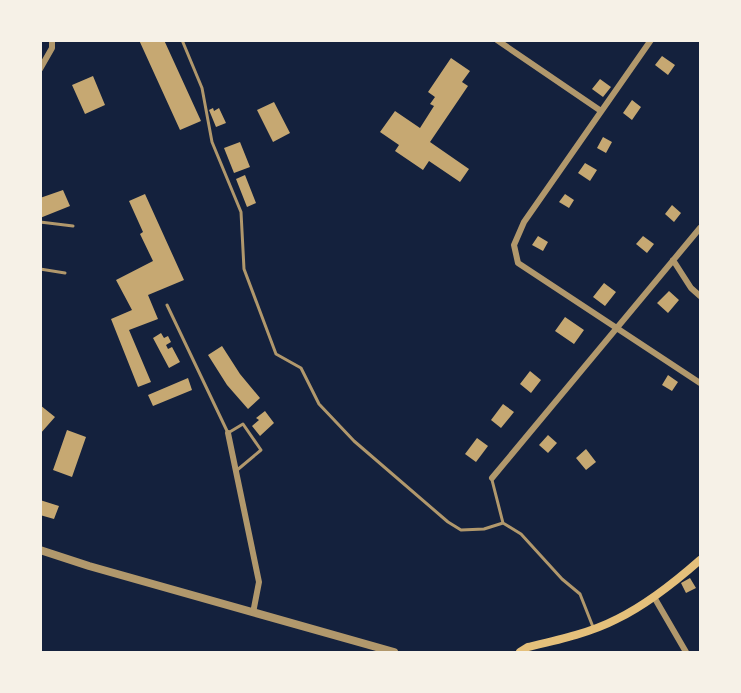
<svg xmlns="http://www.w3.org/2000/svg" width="741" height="693" viewBox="0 0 741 693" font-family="Commissioner,sans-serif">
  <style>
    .building { fill: #c6a872 }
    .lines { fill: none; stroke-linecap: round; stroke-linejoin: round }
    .service { stroke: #b1986c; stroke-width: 3 }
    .minor { stroke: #b1986c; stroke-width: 6 }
    .tertiary { stroke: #b1986c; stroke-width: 8 }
    .secondary { stroke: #e5c07b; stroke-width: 8 }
  </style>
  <rect width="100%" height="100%" fill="#14213d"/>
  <path class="building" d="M139,40h25l37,81 -21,9z
    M662,56l13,9 -7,10 -13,-10z
    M451,58l19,13 -8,11 6,4 -38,56 39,27 -9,13 -31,-21 -6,9 -28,-19 4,-6 -19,-13 15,-21 25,17 14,-22 -4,-2 5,-7 -7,-5z
    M93,76l12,29 -20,9 -13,-29z
    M600,79l11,8 -8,10 -11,-8z
    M632,100l9,7 -9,13 -9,-7z
    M274,102l16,31 -17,9 -16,-32z
    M213,108l1,3 5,-3 7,15 -10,4 -7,-17z
    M603,137l9,5 -6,11 -9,-5z
    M240,142l10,25 -16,6 -10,-25z
    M585,163l12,7 -7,11 -12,-8z
    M245,175l11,28 -9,4 -11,-28z
    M63,190l7,16 -30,12v-20z
    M145,194l39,86 -36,15 10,24 -29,11 22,52 -13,5 -27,-68 21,-9 -16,-30 37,-19 -13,-27 3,-2 -14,-31z
    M565,194l9,6 -5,8 -10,-6z
    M672,205l9,8 -7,9 -9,-8z
    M538,236l10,6 -5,9 -11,-6z
    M643,236l11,8 -7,9 -11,-9z
    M604,283l12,9 -11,14 -12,-9z
    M669,291l10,9 -11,13 -11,-10z
    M565,317l19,13 -10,14 -19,-13z
    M161,333l3,5 4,-2 3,6 -5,3 2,4 4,-2 8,15 -11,6 -16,-30z
    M222,346l18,28 20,24 -12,11 -21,-24 -19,-30z
    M530,371l11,9 -10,13 -11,-9z
    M668,375l10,7 -6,9 -10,-6z
    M188,378l4,12 -39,16 -5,-11z
    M503,404l11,8 -13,16 -10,-8z
    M40,405l15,12 -15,17z
    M265,411l9,12 -14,13 -8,-10 7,-6 -3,-2z
    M67,430l19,7 -14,40 -19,-7z
    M548,435l9,8 -9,10 -9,-8z
    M477,438l11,8 -12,16 -11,-8z
    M586,449l10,13 -10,8 -10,-12z
    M40,500l19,6 -5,13 -14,-4z
    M690,578l6,10 -10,5 -5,-10z"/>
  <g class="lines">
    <path class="service" d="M182,40l20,48 10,54 29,70 3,57 32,85 25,14 18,36 35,37 94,81 13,8 23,-1 19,-6
      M40,222l33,4
      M40,269l25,4
      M167,305l61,128 15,-9 18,26 -25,21
      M492,480l11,43 18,11 41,45 18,15 13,33"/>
    <path class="minor" d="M497,40l104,71
      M651,40l-127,182 -10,23 4,18 182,120
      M40,69l12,-21v-8
      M673,260l18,28 9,8
      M228,433l31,149 -6,31
      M492,478l208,-250
      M654,597l32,55"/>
    <path class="tertiary" d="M40,550l49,16 305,86"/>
    <path class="secondary" d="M520,652l8,-5c30,-7 62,-14 89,-28 31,-15 58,-37 83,-59"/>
  </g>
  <rect width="741" height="693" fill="none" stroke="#f6f1e7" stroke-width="84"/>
</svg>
